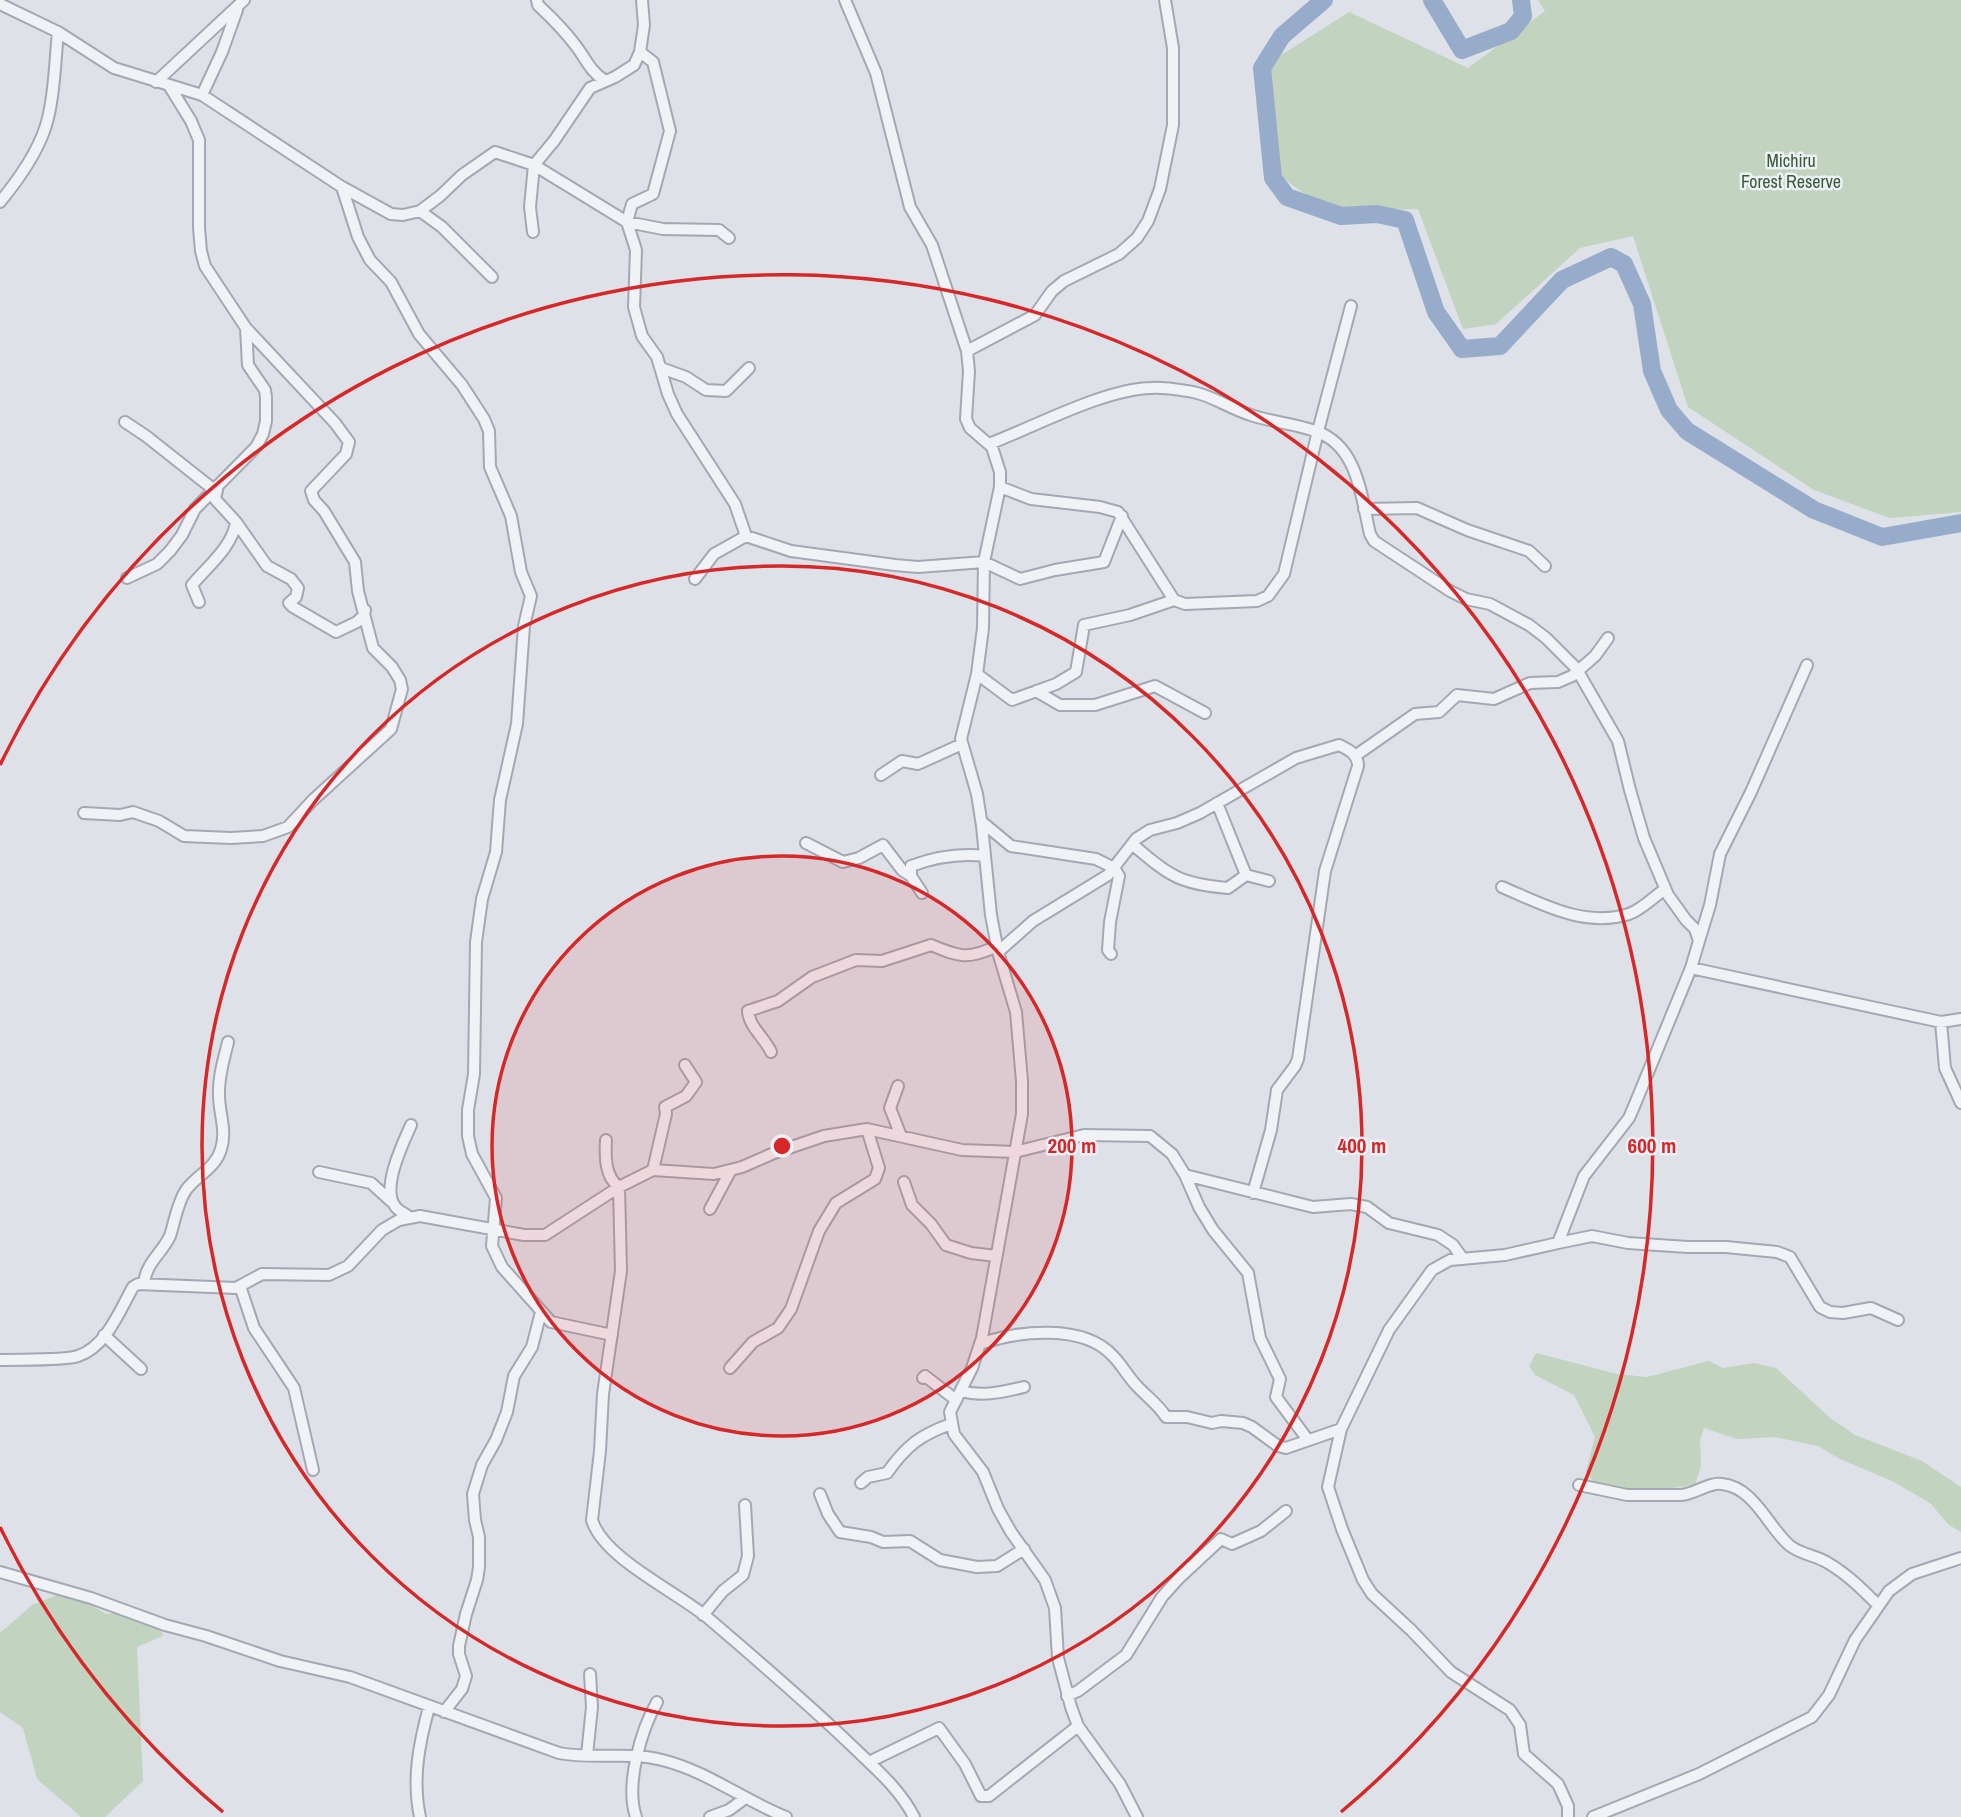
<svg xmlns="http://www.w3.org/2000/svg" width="1961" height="1817" viewBox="0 0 1961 1817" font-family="'Archivo Narrow',sans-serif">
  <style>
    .green { fill: #c2d3bf }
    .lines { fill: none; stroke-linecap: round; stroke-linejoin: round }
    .river { stroke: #97acca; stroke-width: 18 }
    .minor-casing { stroke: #a3a8b2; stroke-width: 14 }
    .minor { stroke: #f1f2f6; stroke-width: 10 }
    .ring { fill: none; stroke: #d62828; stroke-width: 3.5 }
    .labels { text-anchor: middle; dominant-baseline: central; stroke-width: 5; stroke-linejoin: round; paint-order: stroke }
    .park-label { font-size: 18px; fill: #385c33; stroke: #edf0f6 }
    .centre { fill: #d62828; stroke: #edf0f6; stroke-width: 3.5 }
    .ring-label { font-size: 21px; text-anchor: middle; font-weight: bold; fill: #d62828; stroke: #edf0f6; stroke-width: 5; stroke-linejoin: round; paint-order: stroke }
  </style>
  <rect width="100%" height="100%" fill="#dee1e8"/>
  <path class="green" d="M1538,0h423v512l-71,6 -76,-28 -126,-83 -55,-171 -53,12 -84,76 -33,5 -45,-120 -89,2 -51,-36 -9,-112 80,-51 119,56 77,-57z
    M1536,1353l81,21 30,3 62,-16 14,7 31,-5 22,5 54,50 25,17 67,26 39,26v45l-12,-7 -19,-22 -38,-22 -52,-22 -22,-13 -44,-9 -37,2 -33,-11 -4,13 1,25 -6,19 -47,6 -53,-7 -9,-13 9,-34 -21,-42 -39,-20 -6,-9z
    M67,1591l39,23 24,-3 28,8 5,17 -26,11 6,134 -38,36h-24l-44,-38 -14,-51 -23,-16v-79l32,-28z"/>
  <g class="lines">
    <path class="river" d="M1324,0l-42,36 -20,32 11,110 14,19 54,19 36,-2 28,6 31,92 26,37 38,-3 62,-66 49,-23 13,7 18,40 10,67 17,39 18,21 127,79 68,27 79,-14
      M1432,0l30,50 49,-19 12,-15 -2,-16"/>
    <defs>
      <path id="minor" d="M537,0l1,5c14,13 27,26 38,41 10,13 14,25 28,34
        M845,0l31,73 34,134 22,38 35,106 2,20 -3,48 4,9 22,19 8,25v15l-16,75 -1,66 -6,46 -16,65 16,55 5,32 9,89 7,37 18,60 6,69v33l-40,224 -10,30 -22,44 4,22 29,38 15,37 13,23 34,48 10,28 3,50 13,49 7,19 42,58 17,33
        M0,4l58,28 56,36 88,27 140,92 49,27 12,1 17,-4 20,-15 22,-21 33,-23 39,13 93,57 36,7 56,1 10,8
        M640,52l13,10 17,69 -17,63 -21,10 -5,18 9,28 -2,57 8,29 15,21 11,37 9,20 58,90 11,32
        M156,82l88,-82
        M202,95l20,-43 15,-42
        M342,187l16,50 12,23 21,22 28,52 43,51 22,34 5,12 1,36 21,49 10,56 10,24 -7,30 -7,98 -17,76 -4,52 -14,47 -6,43 -2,132 -6,36v26l4,18 24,44 -4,48 10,21 49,55 61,13
        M0,202c19,-23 41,-54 48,-84 7,-28 7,-58 10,-86
        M420,211l22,16 50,50
        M533,232l-3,-25 4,-42 20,-24 36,-53 25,-11 19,-12 6,-13 4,-27 -2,-25
        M967,351l68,-36 17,-24 12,-10 55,-27 18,-16 11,-17 12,-32 13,-64v-77l-8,-48
        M661,368l25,9 20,13 20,1 23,-23
        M125,422l21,14 67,53
        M989,444c45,-17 115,-55 162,-56 13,-1 29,2 42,4 20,4 36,16 55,22 21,8 45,9 67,17 43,14 46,65 55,103l4,7 76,50 16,8 24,5 39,21 17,13 30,30 42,73 12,49 14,48 24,57 18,25 9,9 4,12 -8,27 -56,136 -6,14 -45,58 -26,67 -53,12 -55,5 -18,10 -43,60 -48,99 -13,58 14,42 21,51 9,14 39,36 40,42 59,38 10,15 4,29 34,30 10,22v11
        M218,485l-3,14 21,23 31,44 24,13 7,9 -2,9 -7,6 4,4 43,25 21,-10 7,-7 1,-5
        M1000,487l31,12 69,8 18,5 56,88 11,4 72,-3 11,-5 16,-22 34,-143 33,-125
        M1364,509l53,-1 50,22 62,21 16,15
        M127,578l30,-14 13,-13 12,-16 13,-26 61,-62 7,-13 3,-13v-24l-1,-7 -17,-25 -2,-37
        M695,579l19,-25 32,-18 45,15 104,14 23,2 66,-5 36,17 35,-9 49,-8 18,-46
        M199,602l-7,-17c15,-18 41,-39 44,-63
        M977,674l35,26 44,-16 20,-12 8,-47 46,-10 44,-15
        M1036,691l24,14h35l60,-19 50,27
        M1355,756l60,-42 24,-2 18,-17 37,4 36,-16 28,-1 14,-6 23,-20 13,-18
        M881,775l21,-14 16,3 44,-20
        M1217,803l29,72
        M84,813l36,2 13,-3 26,9 25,15 47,2 32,-2 25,-9 25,-27 78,-71 11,-40 -2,-9 -8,-13 -19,-19 -15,-57 -3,-29 -31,-51 -10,-11 -3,-9 35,-37 3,-12 -14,-19 -89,-95 -41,-62 -4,-15 -2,-23v-88l-8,-19 -21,-34
        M982,822l29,24 85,13 18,9 5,8 -9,46 -2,28 3,4
        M806,843l37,19 16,-4 24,-13 19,25 9,6
        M1132,844c37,31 46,40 96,44l18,-13 23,6
        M1502,887c40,17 82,41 127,27 12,-4 25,-17 36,-25
        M922,893l-11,-17v-10c24,-9 49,-13 74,-10
        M1699,941l11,-36 10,-51 31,-62 56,-127
        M998,952l35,-31 75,-46 28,-36 14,-9 27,-7 23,-10 96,-55 43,-13c10,5 19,9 19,21l-33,105 -27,188 -3,7 -18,24 -6,40 -18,63
        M1691,968l250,54 20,-3
        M1941,1022l4,46 16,35
        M771,1052c-6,-14 -22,-25 -23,-41l30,-10 34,-24 44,-17 26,1 49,-16c29,12 37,15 66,1
        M898,1086l-8,22 11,28
        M606,1140c-1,17 -1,37 13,47l2,84 -18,123 -3,57 -8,69c11,38 85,72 116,98 48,41 97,83 143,127 23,22 49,44 63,72
        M653,1170l13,-56 -1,-7 21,-11 10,-14 -11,-17
        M319,1172l52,11 21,19
        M1185,1175l14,32 14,23 35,43 12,65 20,41 -4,18 32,43
        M904,1182l8,23 19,19 15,21 25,8 25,3
        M710,1209l21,-39
        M408,1216c-4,-3 -10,-5 -13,-10 -14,-18 8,-63 16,-81
        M1558,1243l34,-7 36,7 60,4h38l51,5 13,5 30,50 10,5 13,1 28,-5 27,12
        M144,1283c2,-20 18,-30 26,-47 5,-15 7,-33 16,-46 11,-15 30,-22 35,-41 6,-19 -2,-35 -2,-54 -1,-18 5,-36 9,-53
        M240,1286l14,42 40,60 19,82
        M104,1335l37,34
        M980,1344c37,-13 103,-21 133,12 9,9 15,21 24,30 10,11 21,18 29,31h21l25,6 9,-2 22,2 9,4 26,19 8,2 55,-19
        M0,1360c19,-1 63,1 78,-4 28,-9 42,-46 55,-69l5,-3 98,4 26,-14 67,1 19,-9 34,-36 17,-10 21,-4 104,19h21l74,-48 34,-17 61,4 28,-7 32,-14 50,-17 43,-7 95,21 53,2 69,-17 66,1 22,18 13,21 128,32 38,-3 16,3 22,16 49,12 15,10 10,14
        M730,1368l23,-26 25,-14 13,-19 28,-78 17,-28 39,-24 4,-11 -12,-39
        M923,1378l2,-2 31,24
        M961,1391c21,6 42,1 63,-4
        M861,1483l7,-6 19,-4c19,-27 33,-38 64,-49
        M1579,1485l48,10h54c14,-1 28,-13 41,-11 32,3 47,44 67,61 12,10 27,10 39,18 19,11 35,27 50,42
        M820,1494l8,20 12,18 31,5 12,5 27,-1 30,19 37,7 20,-1 27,-17
        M0,1572l91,26 74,27 41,11 74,25 70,16 209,76c35,7 69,-2 103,7 45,11 81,40 124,57
        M703,1615l20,-24 20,-16 5,-19 -3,-51
        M1067,1696l11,-5 48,-36 36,-58 17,-19 42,-39 11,5 29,-13 25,-20
        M444,1712l18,-23 4,-13 -7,-22v-8l7,-32 11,-34 2,-13v-30l-4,-17 -2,-26 9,-29 14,-25 11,-28 7,-36 18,-29 9,-35
        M587,1755l5,-48 -2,-33
        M869,1762l70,-34 26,36 16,32h8l89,-70
        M420,1817c-8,-38 -1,-73 9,-110
        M636,1817c-11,-32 5,-87 21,-115
        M710,1817l19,-7 15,-11
        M1593,1817l106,-43 113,-57 17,-22 26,-55 34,-49 23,-17 49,-16"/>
    </defs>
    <use href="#minor" class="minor-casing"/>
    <use href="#minor" class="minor"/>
  </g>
  <circle cx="782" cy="1146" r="290" fill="#d62828" fill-opacity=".12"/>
  <g class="ring">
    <circle cx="782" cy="1146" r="290"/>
    <circle cx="782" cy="1146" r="580"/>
    <path d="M223 1812A870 870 0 0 1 0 1527M0 765A870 870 0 1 1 1341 1812"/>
  </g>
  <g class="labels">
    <g class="park-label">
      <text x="1791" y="160">Michiru<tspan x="1791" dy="21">Forest Reserve</tspan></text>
    </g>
  </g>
  <circle cx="782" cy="1146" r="10" class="centre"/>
  <g class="ring-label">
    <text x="1072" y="1153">200 m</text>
    <text x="1362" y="1153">400 m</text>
    <text x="1652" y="1153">600 m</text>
  </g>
</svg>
